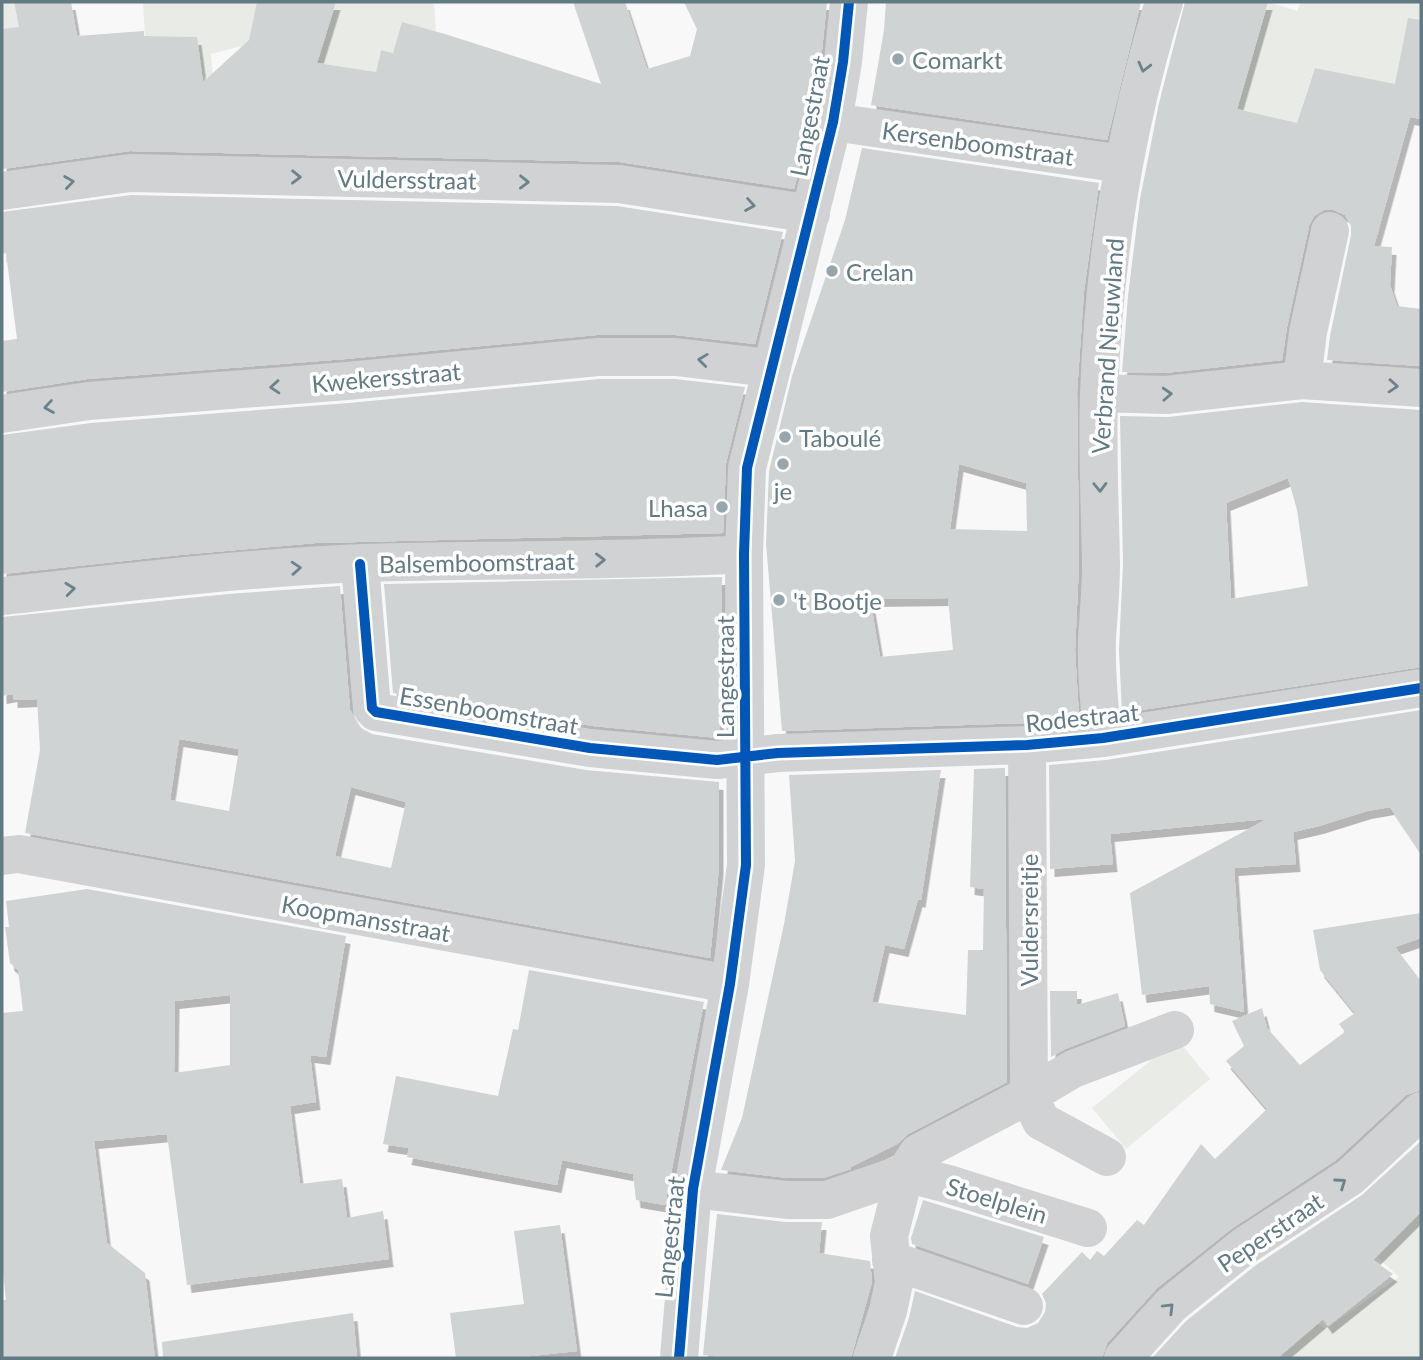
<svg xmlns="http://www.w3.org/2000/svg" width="1423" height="1360" viewBox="0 0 1423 1360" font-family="Lato,sans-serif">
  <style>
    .green { fill: #e9ece6 }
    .building { fill: #d0d3d3; fill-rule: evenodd; filter: url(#shadow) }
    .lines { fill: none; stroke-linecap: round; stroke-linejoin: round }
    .minor { stroke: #d1d2d3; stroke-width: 38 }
    .cycleway-casing { stroke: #fff; stroke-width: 15 }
    .cycleway { stroke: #0057b8; stroke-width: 10 }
    .oneway { stroke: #6d838c }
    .poi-dot { fill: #96a6ad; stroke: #fff; stroke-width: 2.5 }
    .labels { text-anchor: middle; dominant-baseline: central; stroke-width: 7; stroke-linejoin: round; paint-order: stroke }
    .poi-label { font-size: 24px; fill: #627a84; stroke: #fff; text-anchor: start }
    .street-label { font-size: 24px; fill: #627a84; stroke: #fff }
  </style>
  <defs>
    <filter id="shadow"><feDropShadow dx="4.5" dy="8" stdDeviation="0" flood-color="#0004"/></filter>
  </defs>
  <rect width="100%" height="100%" fill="#f8f8f8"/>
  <path class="green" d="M2,2h12l13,62 -15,-7 -10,2z
    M143,2h115l-6,26 21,5 68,-31h93l2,30 -37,1 -6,20 -12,-3 -5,22 -58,-7 -49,-18 -27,-1 -31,8 2,24 -12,-1 -2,-23 -54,-16z
    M1268,2l29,9 4,-9h120v88l-106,-22 -13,38 38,13 -16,46 -72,-52 -15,-4z
    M1177,1039l33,40 -84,70 -34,-41z
    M1421,1212v146h-141l38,-34 8,5 73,-52 -22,-20z"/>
  <path class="building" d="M14,2h57l6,34 67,-5v5l53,1 6,45 46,-42 8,-38h79l-19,61 59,9 5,-22 12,3 9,-31 43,12 156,50 -28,-82h52l22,67 43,-13 7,-27 -13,-27h143l-6,57 -9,59 -18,71 -174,-27 -490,-11 -128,18v-140l17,-2z
    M886,2h255l-34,138 -236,-35 13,-75z
    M1185,2h83l-31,107 60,14 18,-55 80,16 13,-66 13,2v99l-11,-2 -36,129 18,1 -2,38 7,21 24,3v57l-94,-6 3,-24 21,-101v-10l-6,-10 -11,-5h-10l-10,6 -5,10 -22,101 -5,33 -117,13 -43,-1 6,-76 12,-97 19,-96z
    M862,148l237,35 -15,108 -7,101 2,171 -4,87 4,68 -53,5 -244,8 -16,-187 3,-73 23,-95 53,-156zM959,464l67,19 1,48 -77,-2zM948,598l5,52 -73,7 -10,-58z
    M131,195l486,11 166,26 -28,112 -79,-9h-80l-251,24 -258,20 -85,13v-51l15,-2 -11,-86 -4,1v-42z
    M599,379h76l70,8 -19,76 -3,70 -408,10 -136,12 -177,19v-139l89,-12 258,-20z
    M1302,402l119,8v257l-299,46 -3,-63 4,-87 -3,-147 48,1zM1288,478l9,32 11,76 -77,13 -5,-96z
    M722,577l-3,161 -126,-12 -200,-33 -9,-109z
    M340,586l10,124 11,18 11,6 214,36 133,12v85l-9,91 -685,-125 15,-83 -3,-51 -24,1v-6l-11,2v-79l226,-23zM179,739l60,10 -10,62 -59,-11zM351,787l55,15 -15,66 -56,-12z
    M1421,710v143l-31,-46 -23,4 -48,15 -26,6 3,32 -62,4 10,144 -34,-8 -1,-18 -67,9 -12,-102 137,-74 -157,15 3,30 -63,5 -1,-104 57,-5z
    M1005,768l2,314 -99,52 -11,10 -48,24 2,1 -28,9h-35l-67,-8 21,-52 42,-194 11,-63 -6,-86 152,-5 -20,130 -3,-1 -14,50 -19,-4 -13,57 94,13 2,-65h15l1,-61 -14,-2 4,-118z
    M87,889l259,47 -20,121 -16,-2 6,47 -26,4 10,78 42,-5 5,39 36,-7 6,48 -202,26 -20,-151 -73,7 13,102 38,30 10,85h-153v-58h4l-4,-36v-251l21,-2 -5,-41 -8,-7 -5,-36h4l-3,-26zM230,995v70l-56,8 1,-72z
    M1421,913v25l-26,9 26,34v109l-15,5 -70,65 -105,69 -74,59 -50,55 -5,15h-207l14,-40 6,-27 102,36 10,1 11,-5 7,-11 1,-9 -4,-9 40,-42 8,8 7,-9 7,5 33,-36 7,5 57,-81 14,15 52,-50 -41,-48 18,-15 -12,-25 30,-13 5,20 33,37 45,-33 -6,-8 16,-11 -35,-43 -7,-40z
    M529,970l175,32 -39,203 -29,-5 -3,-26 -71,-14 -5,25 -150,-28 2,-9 -26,-4 13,-68 102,20 15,-67 5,1z
    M1050,991h27v14l41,-12 7,33 -60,23 -14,8z
    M1421,1141v71l-48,48 20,14 -65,52 -5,-7 -46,39h-125l34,-37 70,-56 106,-70z
    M923,1200l121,37 -16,47 -116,-40 -1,-6z
    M717,1214l68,8h37l-3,31 51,8 2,21 -21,76h-119l-29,-3z
    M560,1225l17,126 -64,7h-57l-6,-45 74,-9 -10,-73z
    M353,1313l4,45h-194l-1,-16z"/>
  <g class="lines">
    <path class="minor" d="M833,122l290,42
      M2,191l128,-18 489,11 192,30
      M1302,380l6,-48 22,-101
      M1099,393l67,2 136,-15 119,8
      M2,414l87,-13 258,-20 251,-24h78l94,11
      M360,564l12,144 4,4 214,36 127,12 61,-7 249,-8 76,-7 318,-50
      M2,596c119,-13 239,-28 360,-33 127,-4 255,-1 382,-9
      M1103,738c-4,-33 -7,-67 -6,-101 2,-25 4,-49 4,-74 -1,-56 -4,-113 -2,-170 5,-132 26,-265 65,-391
      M1027,745l2,350 12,26 66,36
      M2,856l17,-2 711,130
      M905,1173l43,11 140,44
      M693,1189l94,11h40l78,-27
      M891,1260l133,46
      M679,1358l14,-169 37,-205 16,-119 -2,-311 3,-86 86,-346 10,-60 6,-60
      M872,1358l16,-47 6,-28 -5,-47 16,-63 13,-20 111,-58 44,-26 102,-39
      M1123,1358l48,-53 72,-58 107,-70 71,-66"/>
    <defs>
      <path id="cycleway" d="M360,564l12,144 4,4 214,36 127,12 61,-7 249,-8 76,-7 318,-50
        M679,1358l14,-169 37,-205 16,-119 -2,-311 3,-86 86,-346 10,-60 6,-60"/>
    </defs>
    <use href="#cycleway" class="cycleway-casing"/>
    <use href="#cycleway" class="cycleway"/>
  </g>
  <defs><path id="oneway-chevron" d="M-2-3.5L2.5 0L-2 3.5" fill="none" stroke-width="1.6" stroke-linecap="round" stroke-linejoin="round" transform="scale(1.75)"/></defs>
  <g class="oneway">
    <use href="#oneway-chevron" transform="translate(1144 67) rotate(104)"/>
    <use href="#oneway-chevron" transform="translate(296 177) rotate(1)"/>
    <use href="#oneway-chevron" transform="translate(69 182) rotate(-8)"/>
    <use href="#oneway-chevron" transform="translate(524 182) rotate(1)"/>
    <use href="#oneway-chevron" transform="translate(750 205) rotate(9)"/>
    <use href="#oneway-chevron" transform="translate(703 360) rotate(-173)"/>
    <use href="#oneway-chevron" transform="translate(1393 386) rotate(4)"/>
    <use href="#oneway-chevron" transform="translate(275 387) rotate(176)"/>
    <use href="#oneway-chevron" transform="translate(1167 394) rotate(-3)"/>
    <use href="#oneway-chevron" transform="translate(49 407) rotate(171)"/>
    <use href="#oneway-chevron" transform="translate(1100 487) rotate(89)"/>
    <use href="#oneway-chevron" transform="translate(600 560) rotate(-1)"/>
    <use href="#oneway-chevron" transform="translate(296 568) rotate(-4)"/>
    <use href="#oneway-chevron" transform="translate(70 589) rotate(-6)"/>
    <use href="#oneway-chevron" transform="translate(1341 1183) rotate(-35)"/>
    <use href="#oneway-chevron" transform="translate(1169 1308) rotate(-45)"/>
  </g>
  <g class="poi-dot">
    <circle cx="898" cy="59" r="7"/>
    <circle cx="832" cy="271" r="7"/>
    <circle cx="785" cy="437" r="7"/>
    <circle cx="783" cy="464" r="7"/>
    <circle cx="722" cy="507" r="7"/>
    <circle cx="779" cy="600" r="7"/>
  </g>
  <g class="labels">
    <g class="poi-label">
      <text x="912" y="59">Comarkt</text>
      <text x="846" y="271">Crelan</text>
      <text x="799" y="437">Taboulé</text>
      <text x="783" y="490" text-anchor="middle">je</text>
      <text x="708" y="507" text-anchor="end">Lhasa</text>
      <text x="793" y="600">'t Bootje</text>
    </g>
    <g class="street-label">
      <text transform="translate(809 116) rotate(-79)">Langestraat</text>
      <text transform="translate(978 143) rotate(8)">Kersenboomstraat</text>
      <text transform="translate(407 179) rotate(1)">Vuldersstraat</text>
      <text transform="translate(1107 346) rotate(-86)">Verbrand Nieuwland</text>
      <text transform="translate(386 377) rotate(-5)">Kwekersstraat</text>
      <text transform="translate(477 562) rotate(-1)">Balsemboomstraat</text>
      <text transform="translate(724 677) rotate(-90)">Langestraat</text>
      <text transform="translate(489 710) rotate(10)">Essenboomstraat</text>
      <text transform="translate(1082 717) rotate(-6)">Rodestraat</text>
      <text transform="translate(366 918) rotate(10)">Koopmansstraat</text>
      <text transform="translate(1028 920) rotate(-90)">Vuldersreitje</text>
      <text transform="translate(997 1200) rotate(17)">Stoelplein</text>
      <text transform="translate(1270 1232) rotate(-34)">Peperstraat</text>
      <text transform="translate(669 1237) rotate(-84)">Langestraat</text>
    </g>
  </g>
  <rect width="1423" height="1360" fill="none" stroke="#627a84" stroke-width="7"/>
</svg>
